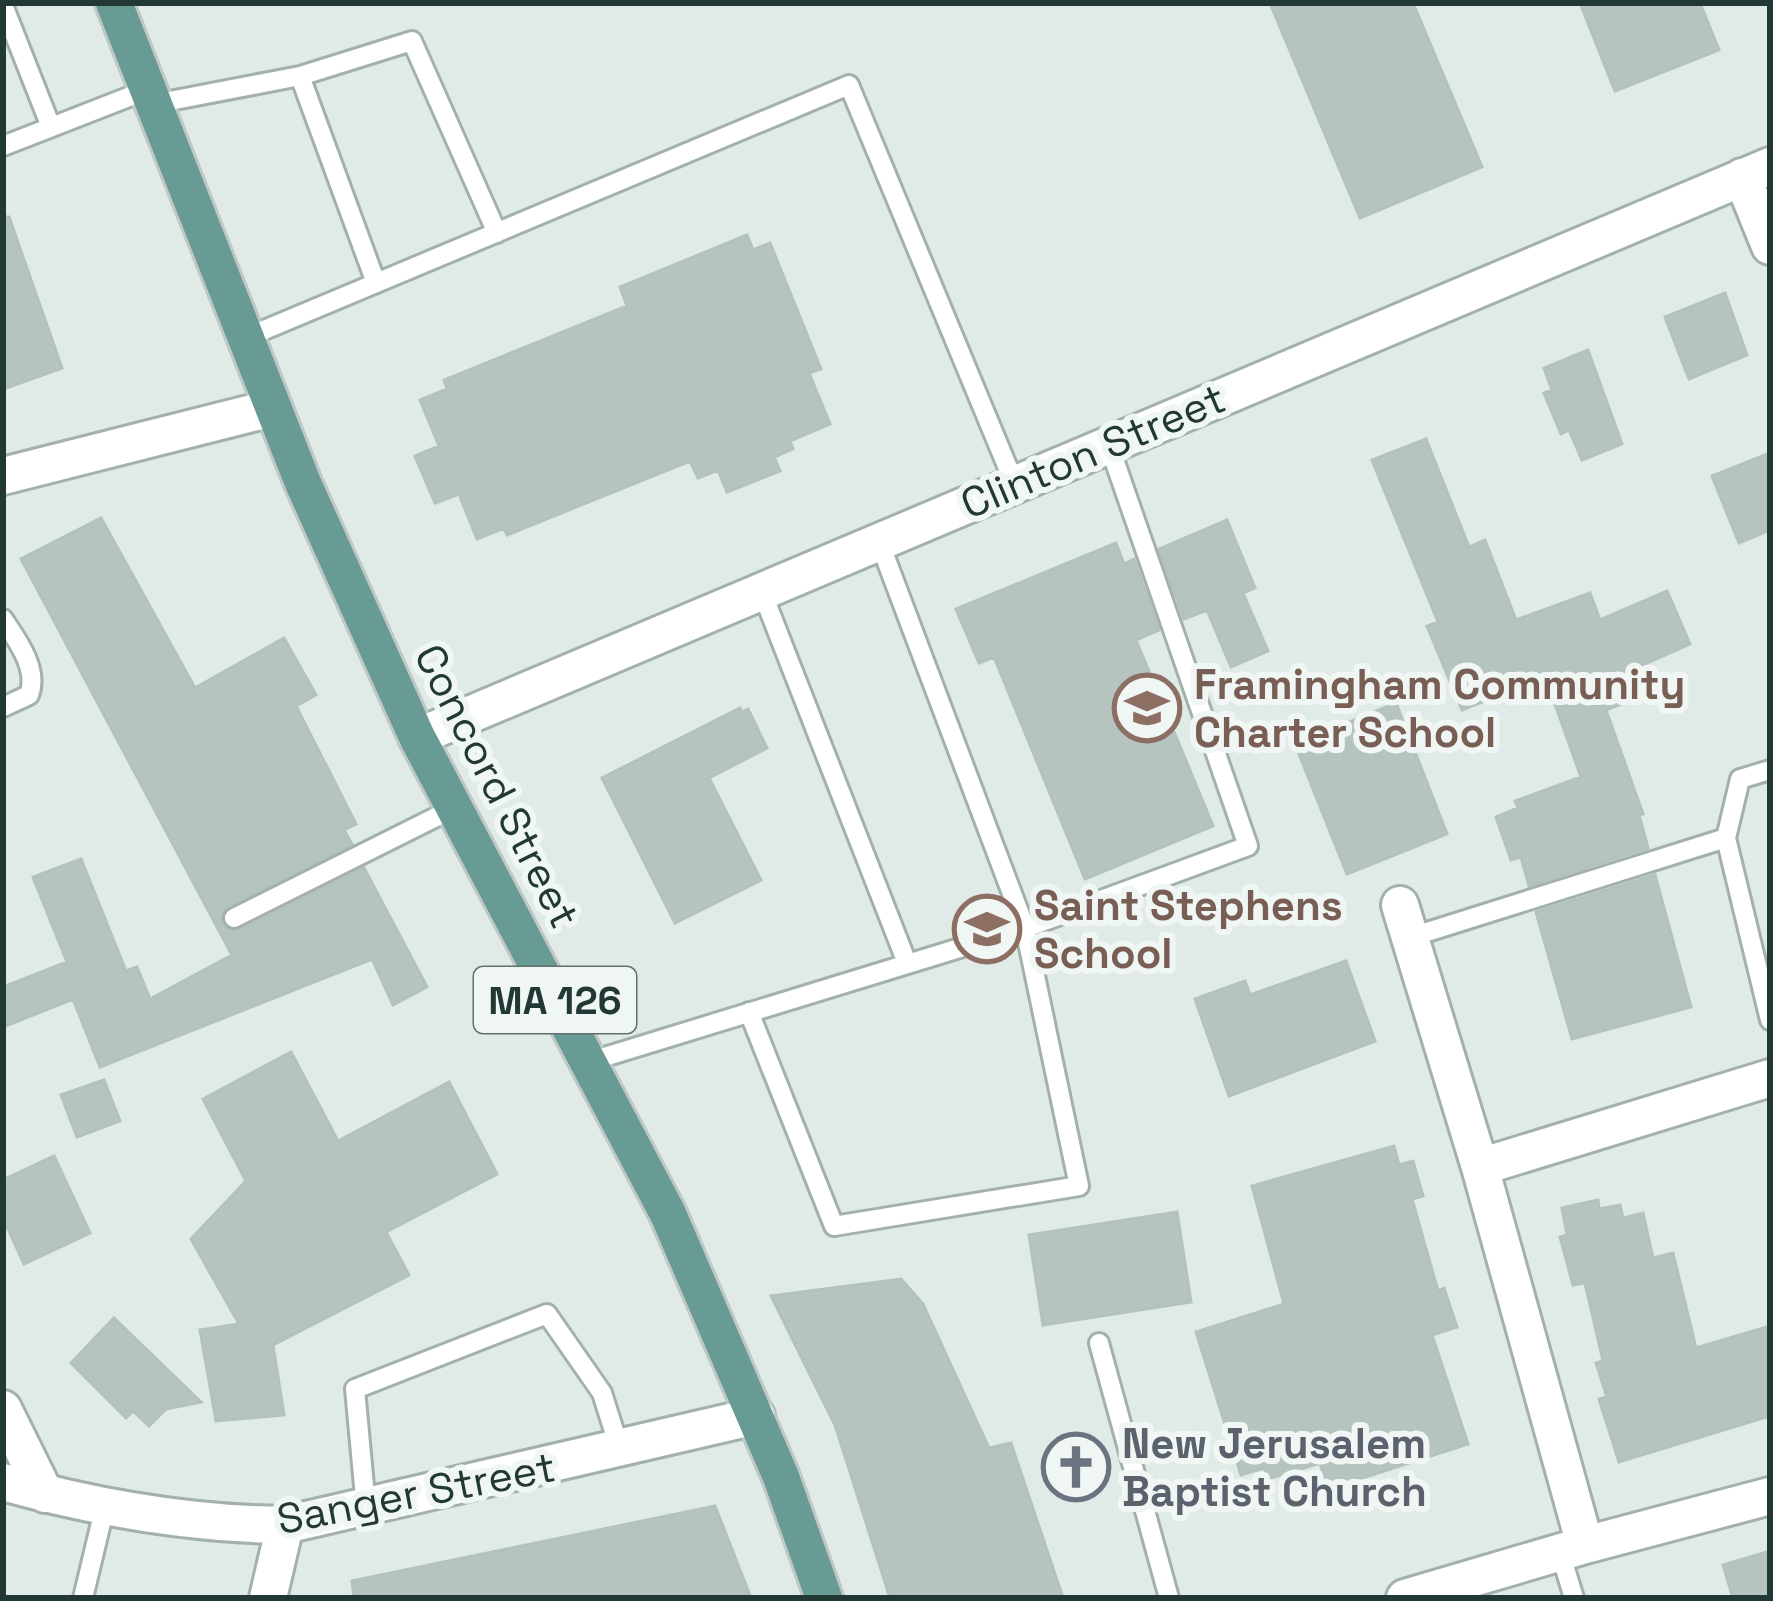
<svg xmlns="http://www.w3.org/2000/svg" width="1773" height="1601" viewBox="0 0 1773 1601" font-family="'Space Grotesk',sans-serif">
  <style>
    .building { fill: #b6c4c0; stroke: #b3c2be; stroke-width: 3 }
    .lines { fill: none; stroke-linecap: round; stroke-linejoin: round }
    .service-casing { stroke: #a3b1ad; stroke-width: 24 }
    .minor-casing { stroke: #a3b1ad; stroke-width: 42 }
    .tertiary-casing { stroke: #a3b1ad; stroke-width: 42 }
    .primary-casing { stroke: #c1c7c6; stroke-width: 42 }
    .service { stroke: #fff; stroke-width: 18 }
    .minor { stroke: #fff; stroke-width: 36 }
    .tertiary { stroke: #fff; stroke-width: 36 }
    .primary { stroke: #689b94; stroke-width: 36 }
    .labels { text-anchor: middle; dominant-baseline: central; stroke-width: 12; stroke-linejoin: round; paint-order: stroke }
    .shield { fill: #f0f6f4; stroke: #60716e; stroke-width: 3 }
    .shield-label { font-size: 39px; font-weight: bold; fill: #223835 }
    .street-label { font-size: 42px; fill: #223835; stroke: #f0f6f4 }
    .education-label { font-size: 42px; font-weight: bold; fill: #785e54; stroke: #f0f6f4; text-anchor: start }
    .worship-label { font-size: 42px; font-weight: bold; fill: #5b616d; stroke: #f0f6f4; text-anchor: start }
  </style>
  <rect width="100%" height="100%" fill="#e0eae6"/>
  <path class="building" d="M1270,3h143l69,164 -122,51z
    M1580,3h120l19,47 -104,41z
    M3,217h6l53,151 -59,21z
    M747,235l6,15 17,-7 51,126 -12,4 21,51 -40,17 3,8 -19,8 6,14 -53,21 -9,-22 -20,8 -8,-17 -183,74 -3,-7 -27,11 -18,-45 -24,9 -20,-47 24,-10 -19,-46 27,-11 -3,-9 183,-74 -7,-19z
    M1725,293l22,62 -58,24 -24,-62z
    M1588,350l34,94 -40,16 -13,-30 -8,4 -17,-41 8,-3 -8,-22z
    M1426,439l43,108 16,-7 31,80 74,-27 10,27 67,-29 23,53 -70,31 9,26 -23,9 37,104 -4,1 9,33 -119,38 -8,-29 -10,3 -15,-43 22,-9 -3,-7 66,-24 -30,-84 -10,4 -6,-16 -73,29 -35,-84 11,-4 -66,-162z
    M1770,453v77l-31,13 -27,-67z
    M101,518l94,170 89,-50 32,57 -20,11 60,118 -12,6 8,14 -124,62 -7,10 2,9 9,6 8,-1 124,-62 63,119 -34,18 -21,-46 -272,108 -27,-68 -70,28v-40l64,-25 -34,-85 48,-18 45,112 11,-4 13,32 82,-44 -211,-396z
    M1227,520l28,68 -12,5 25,58 -37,16 -24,-57 -23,9 -25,-70z
    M1116,543l8,21 10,-5 25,71 -23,10 77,186 -128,53 -91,-222 -15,6 -23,-54z
    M1396,703l51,131 -100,40 -52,-130z
    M740,708l2,4 6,-3 19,39 -58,30 52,102 -86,43 -73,-145z
    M1655,875l36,132 -119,32 -36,-127z
    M1346,961l29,80 -146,55 -34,-97 50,-18 5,14z
    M291,1052l47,89 111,-59 48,92 -111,58 23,43 -136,70 11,70 -68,6 -16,-91 39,-6 -48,-85 55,-58 -43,-82z
    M104,1080l16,41 -43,16 -16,-42z
    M1394,1146l5,19 14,-4 10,35 -11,3 26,92 6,-3 13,39 -25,8 36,109 -140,45 -8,-26 -52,16 -4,-11 -23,7 -45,-143 88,-28 -32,-118z
    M54,1156l36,77 -66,31 -21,-46v-38z
    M1598,1200l1,9 21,-4 3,13 20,-5 10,45 20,-5 23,95 74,-22v90l-151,46 -20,-63 8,-2 -11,-34 7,-2 -18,-78 -12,2 -13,-48 7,-2 -5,-27z
    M1177,1212l14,90 -148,23 -14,-90z
    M901,1279l22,25 66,144 22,-5 52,155h-173l-55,-173 -64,-129z
    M114,1318l87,84 -35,7 -17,17 -16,-15 -7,7 -55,-55z
    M715,1506l36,92h-397l-2,-17z
    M1770,1551v47h-37l-10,-33z"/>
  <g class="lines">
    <defs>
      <path id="service" d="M3,5l48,122
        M300,76l112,-35 85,192
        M154,104l146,-28 76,207
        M3,146l146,-57
        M245,338l604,-253 166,400
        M762,592l145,371
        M3,619c14,21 36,50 26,76l-26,12
        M1770,770l-30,9 -14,59 44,182
        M234,918l220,-110
        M1408,938l318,-100
        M749,1012l85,214 245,-40 -54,-258 -146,-387
        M588,1062l437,-134 223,-82 -139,-401
        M1099,1343l70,255
        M366,1508l-11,-119 192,-75 55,79 18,57
        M1560,1552l14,46
        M83,1598l22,-92"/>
      <path id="minor" d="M1742,177l28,69
        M417,737l1353,-571
        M1400,905l80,262 105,378
        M1480,1167l290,-89
        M3,1409l42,85
        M3,1482c93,26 186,42 282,43l471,-109
        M268,1598l17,-73
        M1405,1598l180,-53 185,-49"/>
      <path id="tertiary" d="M3,476l269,-68"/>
      <path id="primary" d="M114,3l189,480 114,254 251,477 113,263 43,121"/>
    </defs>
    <use href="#service" class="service-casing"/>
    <use href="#minor" class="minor-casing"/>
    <use href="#tertiary" class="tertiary-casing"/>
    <use href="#primary" class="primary-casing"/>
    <use href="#service" class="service"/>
    <use href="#minor" class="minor"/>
    <use href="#tertiary" class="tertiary"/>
    <use href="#primary" class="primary"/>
  </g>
  <defs>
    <symbol id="school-ring" viewBox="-11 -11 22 22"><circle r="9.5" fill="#f0f6f4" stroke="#8d6e63" stroke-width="1.5"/><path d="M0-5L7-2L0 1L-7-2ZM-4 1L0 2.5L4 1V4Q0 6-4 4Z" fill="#8d6e63"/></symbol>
    <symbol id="church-ring" viewBox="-11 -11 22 22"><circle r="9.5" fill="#f0f6f4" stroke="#6b7280" stroke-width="1.5"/><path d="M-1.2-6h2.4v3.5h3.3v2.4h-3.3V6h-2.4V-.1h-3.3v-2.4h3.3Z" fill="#6b7280"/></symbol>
  </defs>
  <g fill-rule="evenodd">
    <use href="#school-ring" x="1109" y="670" width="76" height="76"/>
    <use href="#school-ring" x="949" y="891" width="76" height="76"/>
    <use href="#church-ring" x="1038" y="1429" width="76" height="76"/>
  </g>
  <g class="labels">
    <rect class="shield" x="474" y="967" width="162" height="66" rx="9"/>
    <g class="shield-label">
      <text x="555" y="1000">MA 126</text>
    </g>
    <g class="street-label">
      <text transform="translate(1093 451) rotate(-23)">Clinton Street</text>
      <text transform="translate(497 786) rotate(63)">Concord Street</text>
      <text transform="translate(416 1493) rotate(-11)">Sanger Street</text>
    </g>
    <g class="education-label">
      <text x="1194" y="684">Framingham Community<tspan x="1194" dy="48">Charter School</tspan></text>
      <text x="1034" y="905">Saint Stephens<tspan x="1034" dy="48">School</tspan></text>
    </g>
    <g class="worship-label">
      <text x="1122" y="1443">New Jerusalem<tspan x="1122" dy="48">Baptist Church</tspan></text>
    </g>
  </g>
  <rect width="1773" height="1601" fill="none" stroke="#223835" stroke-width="12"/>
</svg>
